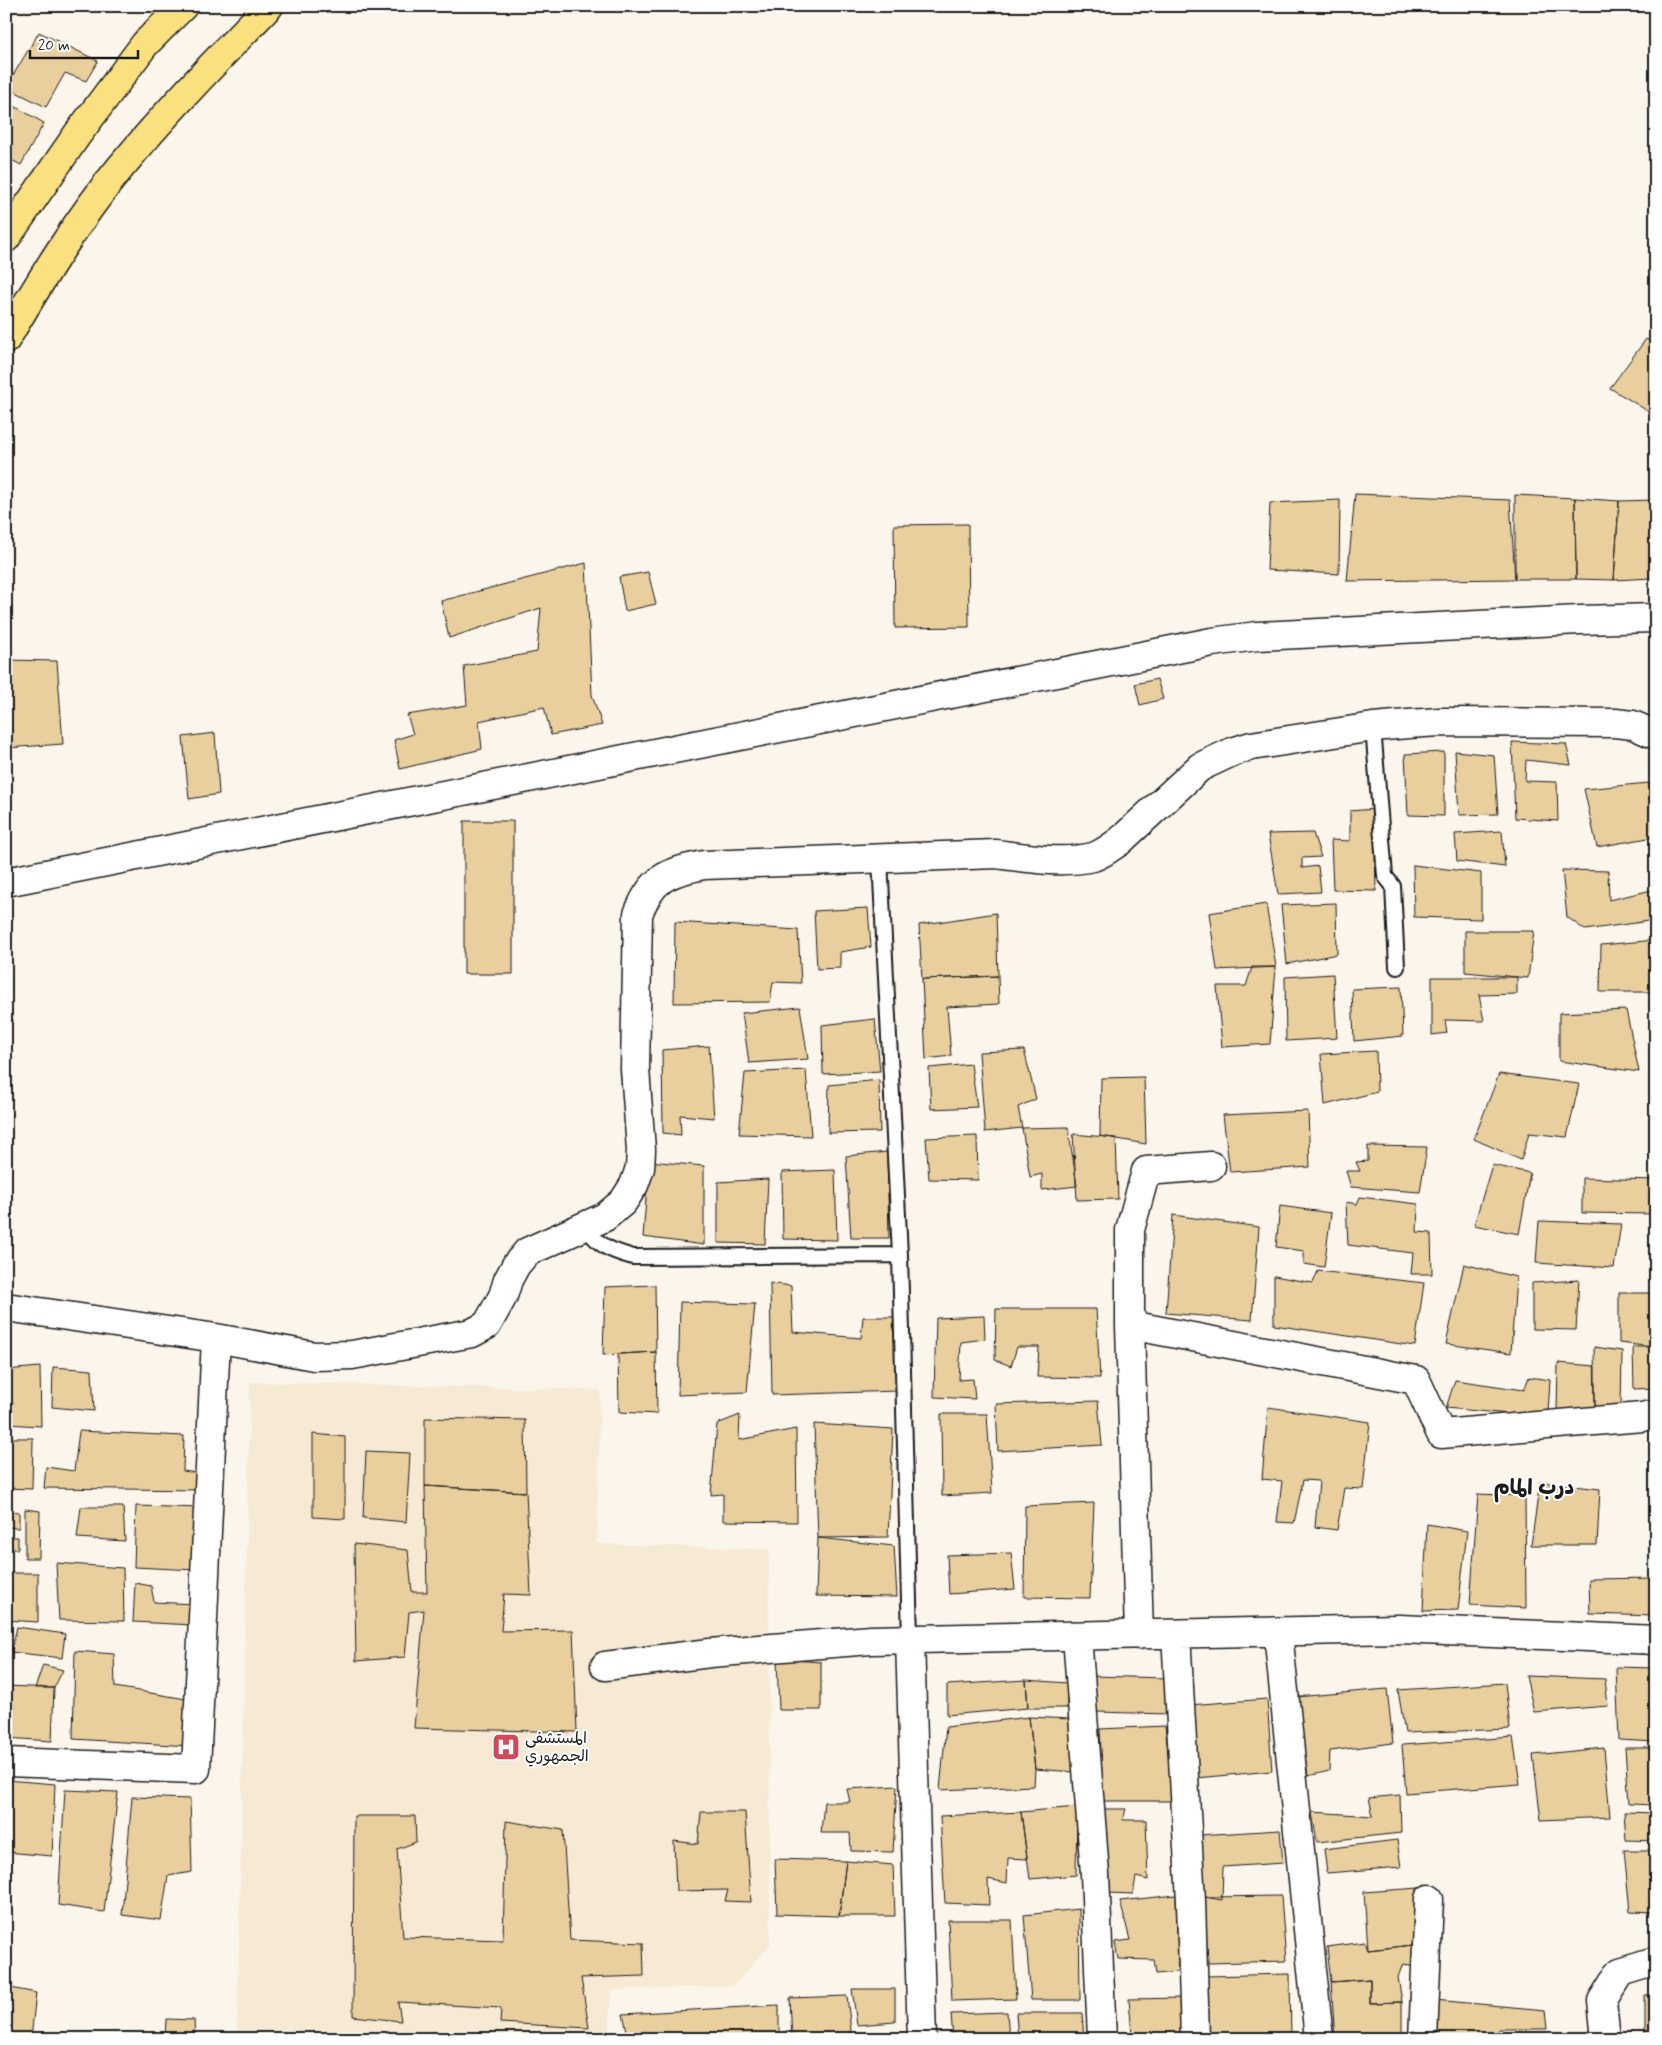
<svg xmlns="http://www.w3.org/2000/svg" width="1662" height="2045" viewBox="0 0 1662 2045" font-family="Mynerve,'Playpen Sans Arabic',sans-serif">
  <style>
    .built { fill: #f6ead5 }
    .building { fill: #eacf9e; stroke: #1c1c1c }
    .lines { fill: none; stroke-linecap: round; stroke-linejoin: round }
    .lane-casing { stroke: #1c1c1c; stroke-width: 18 }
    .street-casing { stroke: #1c1c1c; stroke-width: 31 }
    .primary-casing { stroke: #1c1c1c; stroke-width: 31 }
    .lane { stroke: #fff; stroke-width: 14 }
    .street { stroke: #fff; stroke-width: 28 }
    .primary { stroke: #fbe080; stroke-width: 28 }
    .labels { text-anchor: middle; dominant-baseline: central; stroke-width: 4; stroke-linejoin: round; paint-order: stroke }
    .poi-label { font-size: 16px; fill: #1c1c1c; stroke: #fff; text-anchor: start }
    .district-label { font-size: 21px; font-weight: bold; fill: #1c1c1c; stroke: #fff }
  </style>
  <rect width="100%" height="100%" fill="#fbf5ec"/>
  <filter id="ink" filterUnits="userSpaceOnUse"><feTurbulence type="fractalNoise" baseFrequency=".02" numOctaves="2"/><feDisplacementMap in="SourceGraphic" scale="10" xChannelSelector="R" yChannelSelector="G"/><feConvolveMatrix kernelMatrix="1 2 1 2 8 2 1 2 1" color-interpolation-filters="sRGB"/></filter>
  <g filter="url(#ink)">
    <path class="built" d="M250,1382l350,8 -3,154 172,5 1,396 -37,41 -122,4 -2,49h-334l-38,-4z"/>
    <path class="building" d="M39,32l59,29 -12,20 -21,-8 -19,34 -40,-20z
      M14,106l30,17 -23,42 -15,-8v-39z
      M1646,339l10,5v72l-46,-28z
      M1355,494l155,6 5,79 -168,2z
      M1515,495l60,3 1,81h-61z
      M1575,498l44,3 -5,79 -38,-1z
      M1340,500l-1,74 -72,-4 3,-67z
      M1656,500v28l-5,50 -37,2 5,-79z
      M968,524l1,103 -74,1 -1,-103z
      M586,563l6,132 10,30 -51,10 -7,-28 -65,14 3,28 -82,20 -6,-29 19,-6 -6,-19 60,-10 -3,-39 73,-14 4,-44 -92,30 -8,-37z
      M648,572l8,32 -31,7 -6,-34z
      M6,660l51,1 6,83 -57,4z
      M1157,679l6,20 -23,6 -5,-21z
      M215,733l4,61 -30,5 -6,-62z
      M1512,742l54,2 5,21 -45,-5 -1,21 32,1 1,39 -43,-3z
      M1455,751l39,4 4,59 -39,1z
      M1444,752v64l-36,-1 -3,-61z
      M1649,783l5,54 -57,10 -13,-58z
      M1374,809l2,82 -43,-1 -2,-50 19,1v-30z
      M464,821h49v153h-49z
      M1502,831l3,36 -48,-6 -2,-27z
      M1313,833l8,24 -19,1v10l16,-2 3,26 -43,2 -10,-60z
      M1413,865l68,8v46l-67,-2z
      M1562,870l46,1 1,29 47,-11v31l-71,10 -18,-13z
      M1336,903l1,51 -50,10 -6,-59z
      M1266,904l10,63 -59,3 -8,-57z
      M868,908l3,39 -31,5v16l-23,1 -3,-58z
      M996,913l2,63 -76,3 -3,-54z
      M675,922l123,8 3,53 -28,-1 -3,20 -96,1z
      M1465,931h69l-6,47 -63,-6z
      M1656,940v52h-56l1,-47z
      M1252,967h24l-6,77 -48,3 -5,-61h29z
      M1333,974l4,64 -51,3 -1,-64z
      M998,976l1,28 -52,3 4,49 -25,3 -4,-80z
      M1432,977h85v17l-38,1 5,26 -39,-1 2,13 -15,2z
      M1401,987l2,49 -49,5 -2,-52z
      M800,1007l8,52 -59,4 -7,-50z
      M1626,1010l13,62 -80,-11v-48z
      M875,1019l5,52 -57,3 -1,-49z
      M709,1046l5,72 -34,-3 1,20 -18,-2 -1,-83z
      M1024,1050l12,49 -18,8 4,21 -37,4 -6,-80z
      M1376,1051l1,41 -52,13 -4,-51z
      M971,1064l6,43 -46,2 -2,-41z
      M806,1070l5,66 -72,-2 6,-61z
      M1499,1074l80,10 -12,53 -38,-4 -8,27 -47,-21z
      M1144,1077l2,67 -46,-8 1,-58z
      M879,1080l1,52 -52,1 1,-48z
      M1308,1111l2,56 -80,5 -7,-57z
      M1068,1127l9,59 -35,4v-16l-12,3 -8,-49z
      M1073,1134l43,4 2,61 -41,1z
      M977,1136l1,44 -49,-1 -3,-41z
      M1368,1146l59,1 -7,45 -69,-5 -5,-16h14l-4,-9 12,-1z
      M887,1152l2,86h-38l-5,-82z
      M649,1161l55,5v79l-61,-8z
      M1492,1165l38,8 -11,61 -45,-9z
      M835,1170l2,70 -54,-1 -1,-67z
      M1582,1178l74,2v34l-74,-1z
      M768,1179l-3,65 -47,-1v-61z
      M1360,1197l58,7 -1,28 14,1 1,41h-21l2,-21 -65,-8 -2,-43 11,2z
      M1280,1206l51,7 -7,54 -20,-3v-13l-28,-4z
      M1173,1215l86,12 -7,93 -86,-7z
      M1539,1221l82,3 -7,44 -78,-5z
      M1464,1264l52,13 -5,76 -65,-9z
      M1318,1271l106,12 -9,63 -141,-21v-49l39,7z
      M1579,1280l-3,50 -44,-1v-46z
      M770,1283l21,3 2,46 68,6 2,-21h35v74l-126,4z
      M655,1285l1,67 -53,3 2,-68z
      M1619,1293h37l-2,54 -35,-4z
      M680,1302l75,2 -8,88 -69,3z
      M996,1309h100l4,69 -63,-1 2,-30h-22l-6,19 -16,-6z
      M984,1316l1,23 -24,3 -2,38 14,-1 2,20 -41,-2 2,-79z
      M1594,1347l28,4 -1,56 -26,1z
      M1633,1347h23v41l-22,1z
      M656,1352l1,62 -38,-2 -1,-58z
      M1558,1363l37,3v42l-38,2z
      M40,1367l1,59 -35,-2v-54z
      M53,1367l39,3 2,41 -42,-4z
      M1529,1377l21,3 -2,33 -39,1 -63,-6 9,-28 69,10z
      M1098,1401l4,44 -104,6 -2,-47z
      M1268,1407l102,15 -7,67 -19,-1 -7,42 -22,-3 4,-46 -16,-1 -9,43 -17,-1 5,-41 -20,-2z
      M941,1414h46l5,79 -50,3z
      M740,1415l-1,25 57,-11 1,93 -74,-1v-27l-12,1 6,-71z
      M425,1418l100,2 1,72 -101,-6z
      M814,1424l79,5 -5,108 -70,1z
      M79,1431l105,5 -1,35 21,3 -2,16 -158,-2 2,-21 28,4z
      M313,1434l32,3v82l-32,-2z
      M6,1438h27l-1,51 -26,-1z
      M366,1451l44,2 -4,69 -43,-4z
      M1540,1482l60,7 -3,56h-66z
      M425,1486l101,6 5,103 -27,-1 -3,37 72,-1 4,102 -163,-4 10,-118 -15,2 -4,45 -49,4 -2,-117 54,6 4,42h15z
      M1478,1494l47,2 1,112 -56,-3z
      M1094,1503l-4,95 -66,-1 1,-91z
      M136,1506l66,2 -6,62 -62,-3z
      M81,1507h42l2,34 -48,-3z
      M25,1509l15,2 -1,47h-14z
      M6,1511l13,1v16l-13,-1z
      M1427,1524l40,7 -9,79 -35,1z
      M6,1537h12v12h-12z
      M818,1538l76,8 3,51 -81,-1z
      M1011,1553l4,36 -66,5 -2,-39z
      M56,1563l67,5 1,53 -65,-1z
      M6,1573h32v49l-32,-2z
      M1656,1578v38l-66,-2 -1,-35z
      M135,1583l16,3 3,16 40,2 -1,21 -60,-3z
      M17,1627l48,7 -3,24 -51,-6z
      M75,1651l39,3 1,33 77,13 -2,46 -117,-7z
      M777,1659l44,3v48h-42z
      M43,1665l20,5 -9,18h-19z
      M1616,1667l40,1v74l-37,-2z
      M1091,1676l76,2 2,36 -73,-2z
      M1526,1676l79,3 3,27 -74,6z
      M1026,1680l41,3v25h-39z
      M1026,1680l2,28 -81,7v-30z
      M1505,1683l5,46 -105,4 -7,-43z
      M6,1686l48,2 -2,53 -46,-3z
      M1387,1689l6,54 -63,8 -1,20 -21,5 -12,-79z
      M1267,1699l5,72 -76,7 -7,-73z
      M1029,1717l41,2 5,53 -40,-3z
      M1029,1717l6,52 -1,17 -94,4 6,-63z
      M1165,1726l9,75h-71l-3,-72z
      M1513,1737l7,47 -114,9 -4,-48z
      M1604,1748l6,69 -69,3 -8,-65z
      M1625,1748h31v57l-27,-1z
      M6,1780l49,4 -3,72 -46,-4z
      M897,1786l-4,66 -42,-1 -1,-18h-29l3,-31h26l-3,-13z
      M65,1790l53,2 -14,120 -46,-7z
      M1400,1795l1,38 -84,9 -5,-30 61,4 -4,-18z
      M132,1797l58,2 2,73 -24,4 -7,44 -39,-5z
      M1077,1807l-1,68 -46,4 -9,-67z
      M1102,1809h24l-3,11h23l2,60 -12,-3 -3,17 -25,-1z
      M701,1812h44l6,90 -26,-1 3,-11 -52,1 -2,-50 24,3z
      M1021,1812l6,47 -19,-1 -1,25 -19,-4 1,26 -44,-2 -5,-87z
      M1624,1812l32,1v28l-30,-1z
      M354,1816h61l1,26 -19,7 6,88 100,3 3,-119 57,9 7,110 73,3 1,33 -63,2 8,50 -89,-5 1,-15 -103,-6 3,19 -48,-5z
      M1280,1830l3,33 -60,4 -1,33 -18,-3 -5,-62z
      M1397,1840l4,27 -74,6 -3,-24z
      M1624,1850h32v63l-26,-1z
      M775,1859l71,2 -7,55 -62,-2z
      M846,1861l47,4 2,51h-56z
      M1419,1888l3,56 -54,6 -4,-58z
      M1176,1895l2,77 -22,2 -2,-14 -36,-1 -3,-17 15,-2 -10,-39z
      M1281,1896l5,65 -78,2 -4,-66z
      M1079,1909l1,91h-49l-7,-85z
      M948,1920h64l4,79 -64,2z
      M1365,1942l3,8 54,-6 1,23 -20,-3 -5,13 4,25 -32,1v-24l-39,3 -4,-35z
      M1290,1974l1,65h-82l-3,-63z
      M1370,1979v24l32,-1v37h-67l-4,-57z
      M6,1987l30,6 -5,46h-25z
      M852,1989h43v33l-38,3z
      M1645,1995h11v44h-11z
      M847,1996l5,43h-60l-2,-41z
      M1183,1998l-1,41h-64v-5l14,1 -3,-36z
      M1434,2000l112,10 2,19h-50l1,10h-66z
      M779,2005v34h-150l-6,-25z
      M1007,2012l2,27h-56l-2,-25z
      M1016,2013h66l2,26h-66z
      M166,2019l28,1 1,19h-30z"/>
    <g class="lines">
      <defs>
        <path id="lane" d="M1373,727l12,149 8,10 4,81
          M880,859l20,396 10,384
          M586,1225c10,21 26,26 47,32l267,-2"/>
        <path id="street" d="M6,882l1206,-240 45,-6 323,-16 76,-2
          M6,1307l210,31 98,18 38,-1 120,-22 15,-8 16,-29 5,-16 8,-15 11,-13 78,-35 18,-15 11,-17 6,-17 1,-18 -6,-81 3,-155c14,-36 29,-42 66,-49l292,-11c31,4 66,10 97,3 10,-3 18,-10 27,-16l80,-74 32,-15 19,-6 122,-19 35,-3 32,-2 175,1 18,2 23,10
          M1130,1325v-95l16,-59 65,-5
          M1278,1632l41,407
          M1176,1634l15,267 4,138
          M1139,1635l-9,-310 286,55 25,54 201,-17 14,-3
          M1077,1636l18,238 7,165
          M910,1639l12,400
          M605,1666l105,-13 161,-13 528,-11 257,11
          M6,1762l190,7 20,-431
          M1423,2039l6,-140
          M1606,2039l-4,-38 18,-29 36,-11"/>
        <path id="primary" d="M6,238l71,-103 68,-91 38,-38
          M6,339c35,-59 70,-118 114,-171 47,-57 98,-109 149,-162"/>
      </defs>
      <use href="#lane" class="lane-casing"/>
      <use href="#street" class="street-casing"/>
      <use href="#primary" class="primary-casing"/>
      <use href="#lane" class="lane"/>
      <use href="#street" class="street"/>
      <use href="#primary" class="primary"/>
    </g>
  </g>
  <defs>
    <symbol id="hospital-square" viewBox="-11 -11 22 22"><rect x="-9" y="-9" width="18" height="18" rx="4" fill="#d1495b" stroke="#fff"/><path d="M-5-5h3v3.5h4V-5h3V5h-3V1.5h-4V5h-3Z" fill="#fff"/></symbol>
  </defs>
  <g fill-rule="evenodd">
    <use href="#hospital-square" x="490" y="1731" width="32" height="32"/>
  </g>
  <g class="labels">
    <g class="poi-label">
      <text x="525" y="1738">المستشفى<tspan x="525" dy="18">الجمهوري</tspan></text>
    </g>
    <g class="district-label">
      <text x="1534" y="1488">درب المام</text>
    </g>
  </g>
  <rect width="1662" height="2045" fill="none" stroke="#fff" stroke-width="25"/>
  <rect x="12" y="12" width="1637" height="2020" fill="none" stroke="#1c1c1c" stroke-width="2" filter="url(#ink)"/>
  <path d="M30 50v8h108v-8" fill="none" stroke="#1c1c1c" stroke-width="2.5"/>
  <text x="38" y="50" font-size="15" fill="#1c1c1c" stroke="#ffffff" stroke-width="4" paint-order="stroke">20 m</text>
</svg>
